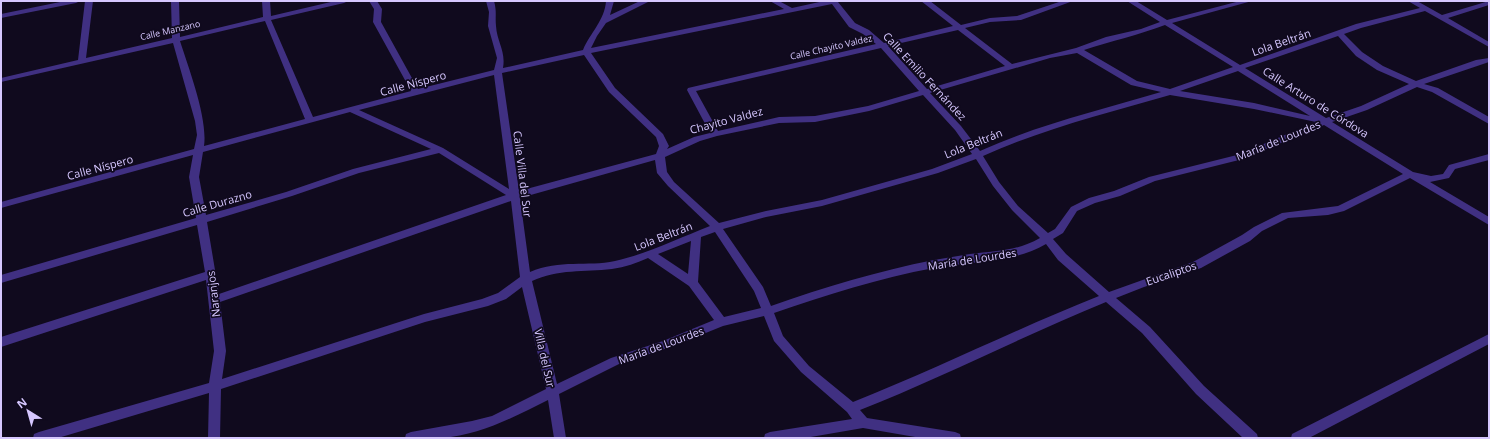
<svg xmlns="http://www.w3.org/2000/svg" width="1490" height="439" viewBox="0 0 1490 439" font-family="'Open Sans',sans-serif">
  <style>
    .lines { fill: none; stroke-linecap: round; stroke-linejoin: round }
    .minor { fill: #403082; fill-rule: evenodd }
    .labels { text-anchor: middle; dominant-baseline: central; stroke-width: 3.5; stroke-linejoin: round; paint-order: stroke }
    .far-street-label { font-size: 9px; fill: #d6c7ff; stroke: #100a1e }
    .street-label { font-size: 11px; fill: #d6c7ff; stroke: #100a1e }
  </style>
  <rect width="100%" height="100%" fill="#100a1e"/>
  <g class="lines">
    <path class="minor" d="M65,1h15l-4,2 -75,15v-4z
      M85,1h8l-7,57 86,-20 -1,-37h8l1,36 83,-20 -1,-16h8l1,15 64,-15h13l-4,2 -73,17 42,97 98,-26 -38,-69 1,-13 -5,-8h8l5,8 -1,13 37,67 76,-19 3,-12 -9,-32 1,-14 -3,-11h8c3,11 1,15 2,25 1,16 10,25 7,42l80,-18c7,-17 22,-30 23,-49h8l-4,14 30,-14h10l-44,22 -9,13 -6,12 193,-39 -14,-8h9l13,7 32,-7h15l-1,1 17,21 14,7 15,13 69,-17 -32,-25h9l31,24 29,-7 27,-2 45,-15h11l-52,19 -31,2 -25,6 47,36 64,-16 30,-11 35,-8 19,-7 -33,-21h9l31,19 73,-19h12l-80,22 68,42 116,-41 64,-16 -12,-7h9l25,14 47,-14v4l-41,13 41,24v5l-64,-36 -64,17 -17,6 18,18 21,14 33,15 60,-21 13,-2v4l-65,22 14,4 51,29v7l-57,-32 -15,-5 -50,23 -35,12 81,50 18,4 12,-2 6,-9 40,-11v6l-34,9 -6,9 -19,4 59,35v8l-79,-47 -66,33 -16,4 -40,3 -26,13 -12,10 -49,27 -57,19 -28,11 34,29 54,59 53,48 1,4h-15l-47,-44 -54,-61 -36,-31c-83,34 -163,75 -246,108l7,8 88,14 5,2 1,4h-40l-58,-10 -58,10h-41l1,-4 5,-2 82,-13 -5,-7 -46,-40 -27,-31 -10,-25 -41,10 -52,21 -52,17 -60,30 7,44h-12l-6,-38c-34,17 -68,35 -106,38 -13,1 -25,0 -37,0l1,-4 5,-2 61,-11 20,-5 54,-27 -24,-102 -16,12 -18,7 -63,16 -204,67 -1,49h-12l1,-45 -151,45h-25l1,-4 5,-2 170,-49 5,-32 -8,-71 -205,67v-10l204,-65 -8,-47 -196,58v-8l195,-57 -7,-41 4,-22 -192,53v-6l193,-53 3,-14 -2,-14 -22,-78 -172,39v-4l77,-18zM832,4l17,23 14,7 13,10 -188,44 -1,2 23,43 -16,4 -27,12 2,-3 -6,-12 -48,-46 -24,-35zM265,21l40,98 -101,27c4,-27 -15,-77 -24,-105zM1165,25l68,42 -63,22 -33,-8 -53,-31c27,-9 55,-15 81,-25zM958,30l47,36 -78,23 -39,-43zM1338,36l18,20 21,14 32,14 -48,22 -35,12 -81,-50zM881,48l38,43 -51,15 -53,10 -36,1 -61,14 -22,-40zM1077,53l54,32 30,7c-61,18 -124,33 -181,59l-19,-25 -31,-33 120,-35zM584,55l25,37 47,45 3,9 -3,8 -137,37 -17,-118zM1238,71l72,45 -56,-13 -74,-12zM494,75l15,114 -66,-41 -84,-38zM923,95l32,35 17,24 -40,15 -110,31 -56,11 -47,12 -45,-41 -7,-10 -2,-15 35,-16 17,-5 62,-13 36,-1 54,-11zM1170,95l84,14 62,13 -79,33 -88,22 -35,14 -25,7 -18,9 -16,22 -7,4 -30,-27 -19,-24 -16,-26c60,-27 124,-43 187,-61zM350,112l81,37 -78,20 -67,23 -80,23 -7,-38 4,-25zM1324,125l79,49 -65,32 -56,7 -28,14 -12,8 -49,27 -84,30 -43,-38 -13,-15 10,-6 14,-22 18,-8 25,-7 35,-15 88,-22zM439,153l67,42 -287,99 -12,-72 85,-26 67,-23zM976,159l17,27 19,24 28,28c-23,13 -44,13 -70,16 -12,2 -24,4 -36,6 -56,11 -109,27 -163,46l-8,-19 -40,-58 43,-12 56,-11 116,-33zM655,160l2,13 11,13 42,40c-31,12 -63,28 -95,35 -28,6 -55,-2 -85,11l-10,-74zM511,201l9,76 -22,16 -16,6 -58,15 -202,65 4,-28 -6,-49zM715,232l39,59 7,17 -37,9 -26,-35 3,-45zM691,241l-3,33 -30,-20zM1046,244l12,16 41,36c-83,33 -163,73 -246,106l-44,-36 -26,-30 -9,-23c53,-18 105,-35 160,-45 36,-7 81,-5 112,-24zM648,258l41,28 25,34 -51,21 -52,17 -54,26 -25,-103c26,-12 52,-9 80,-12 13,-2 25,-6 36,-11z
      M1489,334v10l-180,94h-18l1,-4z"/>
  </g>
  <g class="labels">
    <g class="far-street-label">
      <text transform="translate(170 30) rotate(-13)">Calle Manzano</text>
      <text transform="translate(831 47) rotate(-13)">Calle Chayito Valdez</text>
    </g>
    <g class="street-label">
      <text transform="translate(1281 42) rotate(-19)">Lola Beltrán</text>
      <text transform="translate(925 76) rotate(47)">Calle Emilio Fernández</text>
      <text transform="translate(413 83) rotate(-15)">Calle Níspero</text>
      <text transform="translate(1316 102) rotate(32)">Calle Arturo de Córdova</text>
      <text transform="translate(726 120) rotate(-15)">Chayito Valdez</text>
      <text transform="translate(1278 140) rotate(-22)">María de Lourdes</text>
      <text transform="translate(973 143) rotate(-22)">Lola Beltrán</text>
      <text transform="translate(100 167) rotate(-15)">Calle Níspero</text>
      <text transform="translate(523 174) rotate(83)">Calle Villa del Sur</text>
      <text transform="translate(217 203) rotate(-16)">Calle Durazno</text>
      <text transform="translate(663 236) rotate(-21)">Lola Beltrán</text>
      <text transform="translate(972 259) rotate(-9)">María de Lourdes</text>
      <text transform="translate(1171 273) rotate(-19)">Eucaliptos</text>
      <text transform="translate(213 294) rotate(-97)">Naranjos</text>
      <text transform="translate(661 345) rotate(-20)">María de Lourdes</text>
      <text transform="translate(545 358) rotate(77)">Villa del Sur</text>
    </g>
  </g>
  <rect width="1490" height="439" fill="none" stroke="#d6c7ff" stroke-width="4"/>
  <g transform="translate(28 411) rotate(323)" stroke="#100a1e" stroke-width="3" paint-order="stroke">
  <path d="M0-3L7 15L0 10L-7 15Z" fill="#d6c7ff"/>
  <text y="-6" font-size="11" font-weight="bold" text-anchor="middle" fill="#d6c7ff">N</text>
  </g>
</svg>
